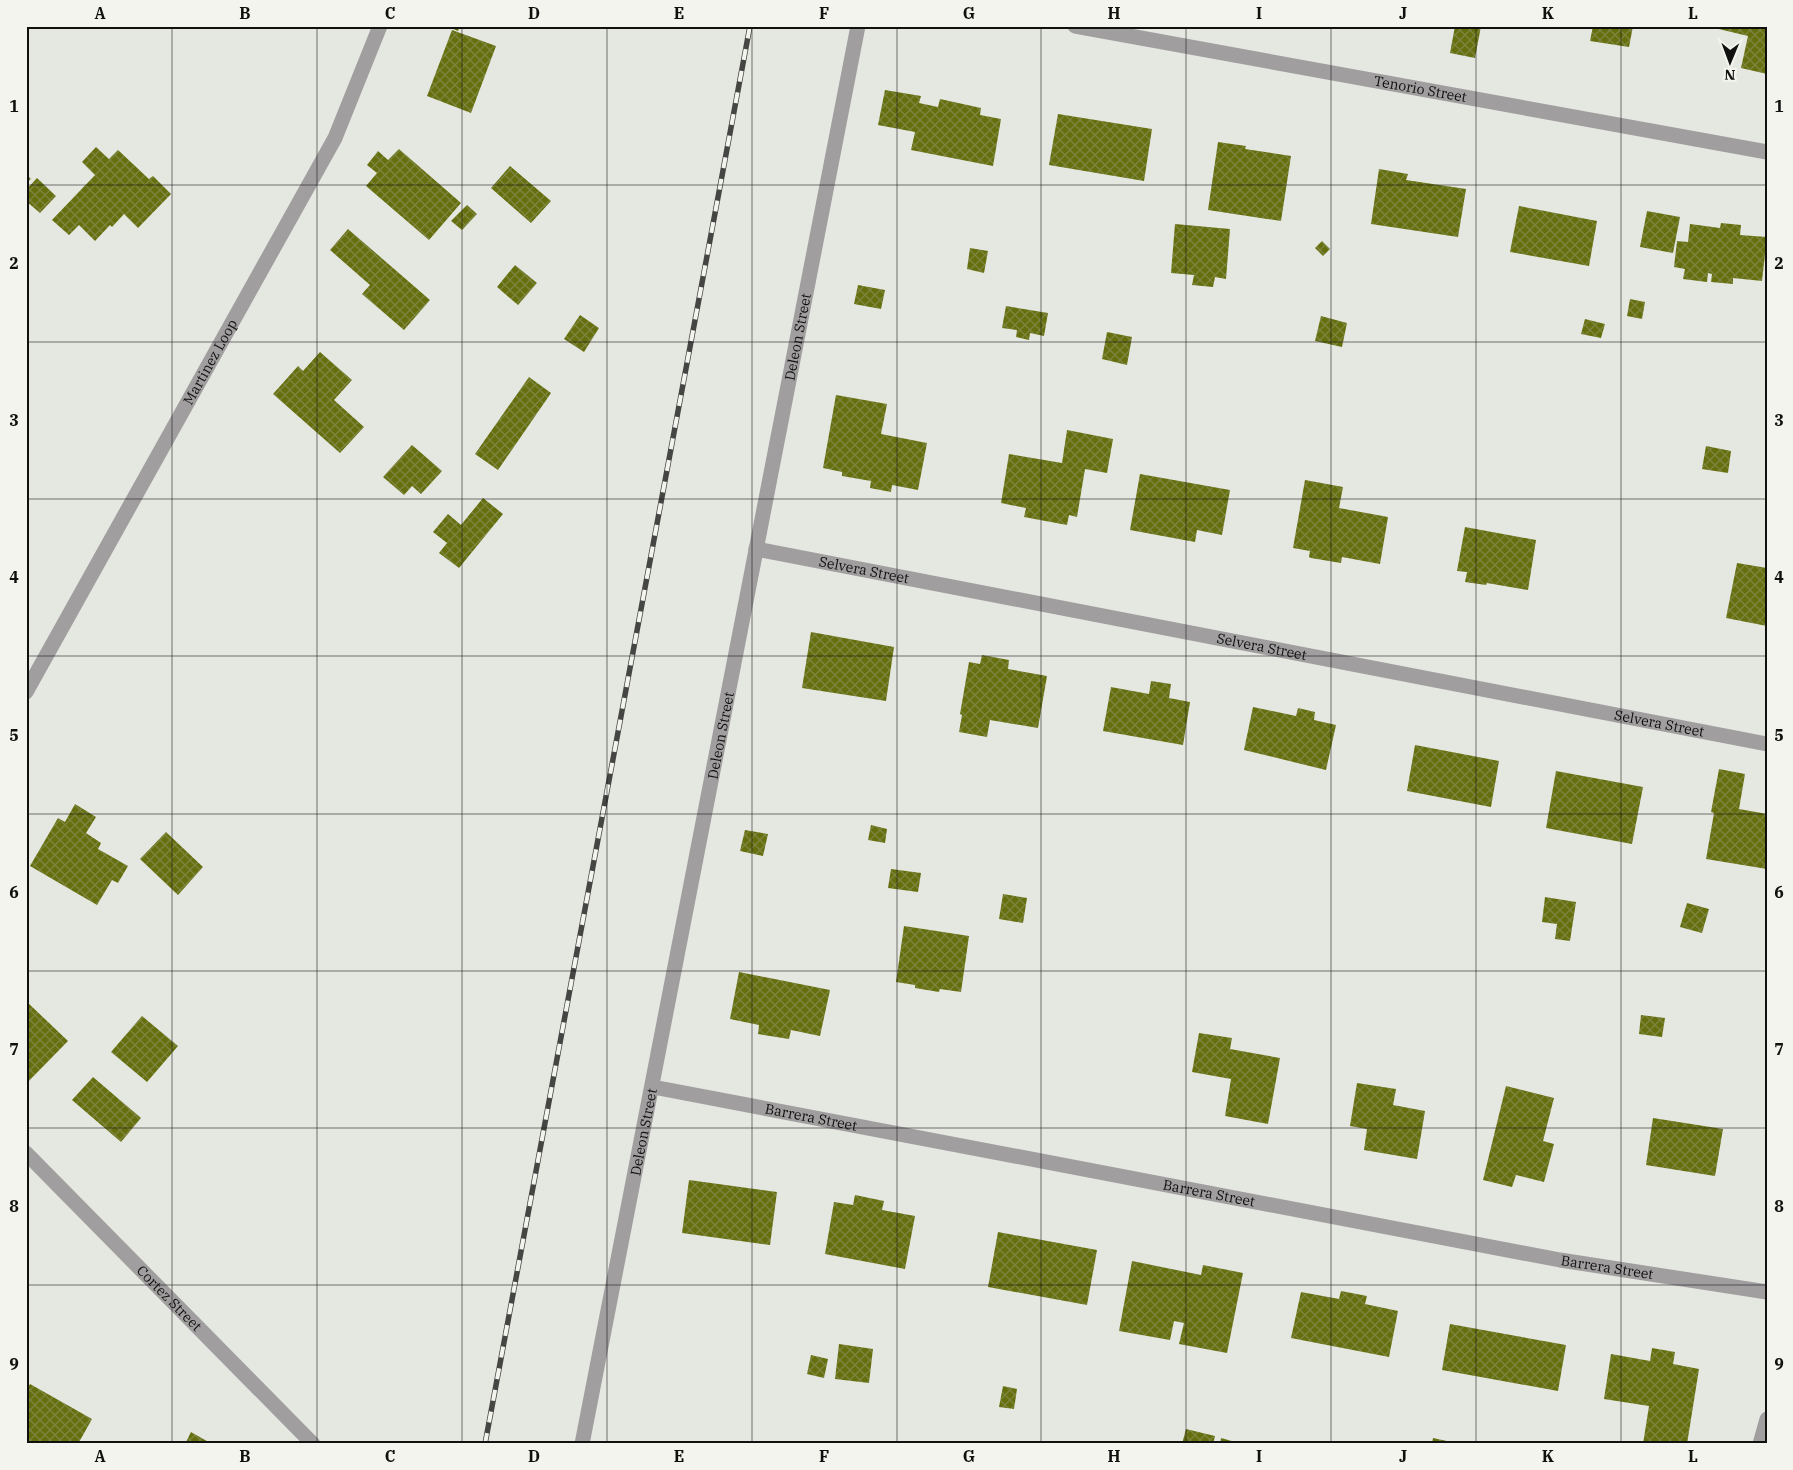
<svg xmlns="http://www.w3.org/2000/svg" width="1793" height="1470" viewBox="0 0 1793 1470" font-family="'IBM Plex Serif',serif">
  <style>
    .building { fill: url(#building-cross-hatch) }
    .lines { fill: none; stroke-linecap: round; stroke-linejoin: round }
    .minor { stroke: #a19ea0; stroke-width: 15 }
    .rail-casing { stroke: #454643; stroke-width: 5.5 }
    .rail { stroke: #f3f4ee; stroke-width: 4; stroke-dasharray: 11; stroke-linecap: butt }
    .grid { fill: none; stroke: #10110f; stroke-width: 1; stroke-opacity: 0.55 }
    .labels { text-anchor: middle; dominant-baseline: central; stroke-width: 4.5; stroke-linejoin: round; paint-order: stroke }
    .street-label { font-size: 14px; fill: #10110f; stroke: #f3f4ee }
    .neatline { fill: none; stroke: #10110f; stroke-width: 2 }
    .grid-label { font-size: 16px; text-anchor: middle; font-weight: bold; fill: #10110f }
  </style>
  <defs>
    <pattern id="building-cross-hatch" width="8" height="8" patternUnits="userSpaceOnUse" patternTransform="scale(1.25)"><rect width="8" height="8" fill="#656f0d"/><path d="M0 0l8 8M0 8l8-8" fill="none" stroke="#7e8540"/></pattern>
  </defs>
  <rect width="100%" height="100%" fill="#e5e7e1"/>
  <path class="building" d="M446,26h14l-2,5z
    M1455,26h26l-6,32 -25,-5z
    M1593,26h40l-4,21 -39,-6z
    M1706,26h61v48l-26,-6 7,-32z
    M452,30l44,16 -25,67 -44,-17z
    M885,90l36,6 -2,7 19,4 2,-8 41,9 -1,7 21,4 -8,47 -82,-16 4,-18 -37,-7z
    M1058,114l94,15 -8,52 -95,-16z
    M1218,142l28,4 -1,3 46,7 -10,65 -73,-11z
    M96,147l13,12 9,-9 31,29 4,-3 18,18 -33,34 -14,-14 -12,13 -2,-2 -15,16 -16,-16 -10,10 -17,-15 43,-45 -13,-13z
    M399,149l62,54 -32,37 -63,-54 11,-13 -10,-8 11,-14 10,9z
    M510,166l41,35 -20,22 -40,-35z
    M1379,169l29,5 -2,6 60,9 -8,48 -87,-13z
    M26,174l5,5 -5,4z
    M37,178l19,18 -16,17 -14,-12v-11z
    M467,205l10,9 -15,16 -11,-9z
    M1519,206l78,15 -8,45 -79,-14z
    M1647,211l33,6 -7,36 -33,-6z
    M1721,223l20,2 -1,10 27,2 -5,44 -29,-3v6l-22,-2 1,-8 -4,-1 -1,9 -24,-3 2,-10 -11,-2 3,-26 11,1 2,-18 30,4z
    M1175,224l55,5 -4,50 -11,-2 -2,10 -21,-2 2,-10 -23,-2z
    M348,229l82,71 -26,30 -42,-36 8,-9 -40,-35z
    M1322,241l8,8 -7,7 -8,-8z
    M970,248l18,3 -4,22 -17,-4z
    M515,265l22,18 -19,22 -21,-18z
    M858,285l27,5 -4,19 -27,-5z
    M1630,299l15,3 -3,17 -15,-3z
    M1006,306l42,7 -4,23 -14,-3 -1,7 -13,-3 1,-7 -15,-2z
    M580,315l19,13 -15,24 -20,-13z
    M1321,316l26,7 -5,24 -27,-6z
    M1585,319l20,5 -4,14 -20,-4z
    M1107,332l25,5 -5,28 -25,-6z
    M320,352l32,28 -18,20 30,27 -24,26 -67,-59 25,-28 5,5z
    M529,377l22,16 -53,77 -23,-16z
    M836,395l51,9 -6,30 46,9 -9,47 -26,-5 -1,7 -21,-4 1,-7 -29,-5v-4l-19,-4z
    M1067,430l46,9 -6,34 -22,-4 -8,48 -8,-2 -2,10 -43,-8 2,-9 -25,-5 8,-49 53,9z
    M412,445l30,26 -21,23 -9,-8 -8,9 -21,-18z
    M1706,446l25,5 -3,22 -26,-4z
    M1140,474l90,16 -8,45 -25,-5 -2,12 -65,-12z
    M1305,480l38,7 -4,21 49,9 -8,47 -38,-7 -1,6 -30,-5 -2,-1 1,-6 -17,-3z
    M483,498l20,16 -44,54 -20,-15 8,-10 -14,-11 15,-18 13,11z
    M1465,527l71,13 -8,50 -41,-7 -1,2 -21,-3 2,-10 -10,-1z
    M1737,563l30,5v58l-41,-8z
    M811,632l83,15 -8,54 -84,-13z
    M982,655l27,5 -1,9 39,7 -9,52 -48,-8 -3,17 -28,-5 3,-17 -2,-1 9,-52 11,2z
    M1151,681l20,3 -2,14 21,4 -7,43 -80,-14 8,-44 38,7z
    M1253,707l43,9 2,-8 17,4 -1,8 22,5 -10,45 -82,-20z
    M1415,745l84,16 -8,46 -84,-16z
    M1719,769l26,5 -6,35 28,5v55l-61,-10 8,-46 -3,-1z
    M1556,771l87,16 -11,57 -86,-16z
    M75,804l21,13 -10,16 15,10 -3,6 30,17 -10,17 -6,-3 -15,25 -67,-39 28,-48 7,4z
    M871,825l16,4 -2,14 -17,-3z
    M745,830l23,4 -5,22 -23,-5z
    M166,832l37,35 -25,28 -38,-36z
    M891,869l30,4 -3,19 -30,-4z
    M1003,894l24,4 -4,25 -24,-4z
    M1545,897l31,5 -6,39 -15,-2 2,-15 -15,-2z
    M1687,903l22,6 -7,24 -22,-6z
    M904,926l65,10 -8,56 -21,-3 -1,3 -24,-4v-3l-19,-3z
    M739,972l91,18 -10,46 -29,-6 -2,9 -31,-5 1,-9 -29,-6z
    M26,1001l42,40 -42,43z
    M1641,1015l24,3 -3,19 -23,-3z
    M142,1016l36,30 -31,36 -36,-30z
    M1199,1033l33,5 -2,11 50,9 -12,66 -43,-8 6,-37 -39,-7z
    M93,1077l48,41 -20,24 -49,-42z
    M1357,1083l39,6 -3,16 32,6 -8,48 -53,-9 3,-21 -17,-3z
    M1506,1086l48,12 -11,43 11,3 -10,38 -28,-7 -4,12 -29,-7z
    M1653,1118l70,11 -8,47 -69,-11z
    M689,1180l88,12 -7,53 -88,-12z
    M855,1195l29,6 -2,9 33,6 -10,53 -80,-15 9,-52 19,3z
    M998,1232l99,18 -10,55 -99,-18z
    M1132,1261l69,14 2,-10 40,8 -16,80 -48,-9 5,-21 -10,-2 -4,19 -51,-9z
    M1341,1291l26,5 -2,8 33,7 -9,46 -98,-19 10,-46 38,7z
    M1450,1324l116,21 -8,46 -116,-21z
    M839,1344l34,5 -4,34 -34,-4z
    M1652,1348l23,4 -2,12 26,5 -12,75h-44l6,-38 -45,-7 7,-45 39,7z
    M811,1355l17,4 -4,19 -17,-4z
    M30,1384l62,35 -14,25h-52v-53z
    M1003,1386l14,3 -3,20 -15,-2z
    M1186,1429l29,7 -2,8h-31z
    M191,1432l21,12h-27z
    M1221,1438l18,5v1h-19z
    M1433,1438l23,5v1h-24z"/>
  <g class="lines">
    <g class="minor">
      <path id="s1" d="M1075,26l692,126"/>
      <path id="s2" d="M756,549l1011,195"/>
      <path id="s3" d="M26,692l309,-554 45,-112"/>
      <path id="s4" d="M653,1087l907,173 207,32"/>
      <path id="s5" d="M26,1153l287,291"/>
      <path id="s6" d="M582,1444c94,-472 184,-945 276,-1418"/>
      <path d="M1760,1444l7,-25"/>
    </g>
    <defs>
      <path id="rail" d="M485,1444l265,-1418"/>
    </defs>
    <use href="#rail" class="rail-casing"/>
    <use href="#rail" class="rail"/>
  </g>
  <path class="grid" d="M172,26v1418M317,26v1418M462,26v1418M607,26v1418M752,26v1418M897,26v1418M1041,26v1418M1186,26v1418M1331,26v1418M1476,26v1418M1621,26v1418M26,185h1741M26,342h1741M26,499h1741M26,656h1741M26,814h1741M26,971h1741M26,1128h1741M26,1285h1741"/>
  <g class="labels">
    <g class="street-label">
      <text stroke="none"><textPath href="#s1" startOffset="351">Tenorio Street</textPath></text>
      <text stroke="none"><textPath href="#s6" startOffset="1128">Deleon Street</textPath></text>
      <text stroke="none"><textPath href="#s3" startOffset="378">Martinez Loop</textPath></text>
      <text stroke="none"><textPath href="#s2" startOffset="110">Selvera Street</textPath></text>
      <text stroke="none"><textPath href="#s2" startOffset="515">Selvera Street</textPath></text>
      <text stroke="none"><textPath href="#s2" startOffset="920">Selvera Street</textPath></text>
      <text stroke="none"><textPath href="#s6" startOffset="722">Deleon Street</textPath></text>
      <text stroke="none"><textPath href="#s4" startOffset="161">Barrera Street</textPath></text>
      <text stroke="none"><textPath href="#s6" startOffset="318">Deleon Street</textPath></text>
      <text stroke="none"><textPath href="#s4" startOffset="566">Barrera Street</textPath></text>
      <text stroke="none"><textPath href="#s4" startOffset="971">Barrera Street</textPath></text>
      <text stroke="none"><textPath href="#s5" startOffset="204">Cortez Street</textPath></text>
    </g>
  </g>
  <rect width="1793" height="1470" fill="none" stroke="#f3f4ee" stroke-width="55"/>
  <g transform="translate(1730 62) rotate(181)" stroke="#f3f4ee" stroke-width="4" paint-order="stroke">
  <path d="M0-4L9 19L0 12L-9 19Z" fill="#10110f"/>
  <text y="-8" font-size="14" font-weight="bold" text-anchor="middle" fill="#10110f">N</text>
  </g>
  <rect x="28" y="28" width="1738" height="1414" class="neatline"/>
  <g class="grid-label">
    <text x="100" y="19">A</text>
    <text x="245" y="19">B</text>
    <text x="390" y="19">C</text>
    <text x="534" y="19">D</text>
    <text x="679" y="19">E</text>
    <text x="824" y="19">F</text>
    <text x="969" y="19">G</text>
    <text x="1114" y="19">H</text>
    <text x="1259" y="19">I</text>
    <text x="1403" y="19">J</text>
    <text x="1548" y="19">K</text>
    <text x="1693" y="19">L</text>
    <text x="14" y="112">1</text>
    <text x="1779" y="112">1</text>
    <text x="14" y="269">2</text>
    <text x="1779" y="269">2</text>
    <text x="14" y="426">3</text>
    <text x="1779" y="426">3</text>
    <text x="14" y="583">4</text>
    <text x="1779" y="583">4</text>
    <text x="14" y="741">5</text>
    <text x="1779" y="741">5</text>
    <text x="14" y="898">6</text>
    <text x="1779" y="898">6</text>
    <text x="14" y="1055">7</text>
    <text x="1779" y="1055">7</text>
    <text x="14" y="1212">8</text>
    <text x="1779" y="1212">8</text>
    <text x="14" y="1370">9</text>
    <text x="1779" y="1370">9</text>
    <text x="100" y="1462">A</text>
    <text x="245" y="1462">B</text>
    <text x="390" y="1462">C</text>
    <text x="534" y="1462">D</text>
    <text x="679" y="1462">E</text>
    <text x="824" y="1462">F</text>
    <text x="969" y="1462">G</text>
    <text x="1114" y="1462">H</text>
    <text x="1259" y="1462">I</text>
    <text x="1403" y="1462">J</text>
    <text x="1548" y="1462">K</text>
    <text x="1693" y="1462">L</text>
  </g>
</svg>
